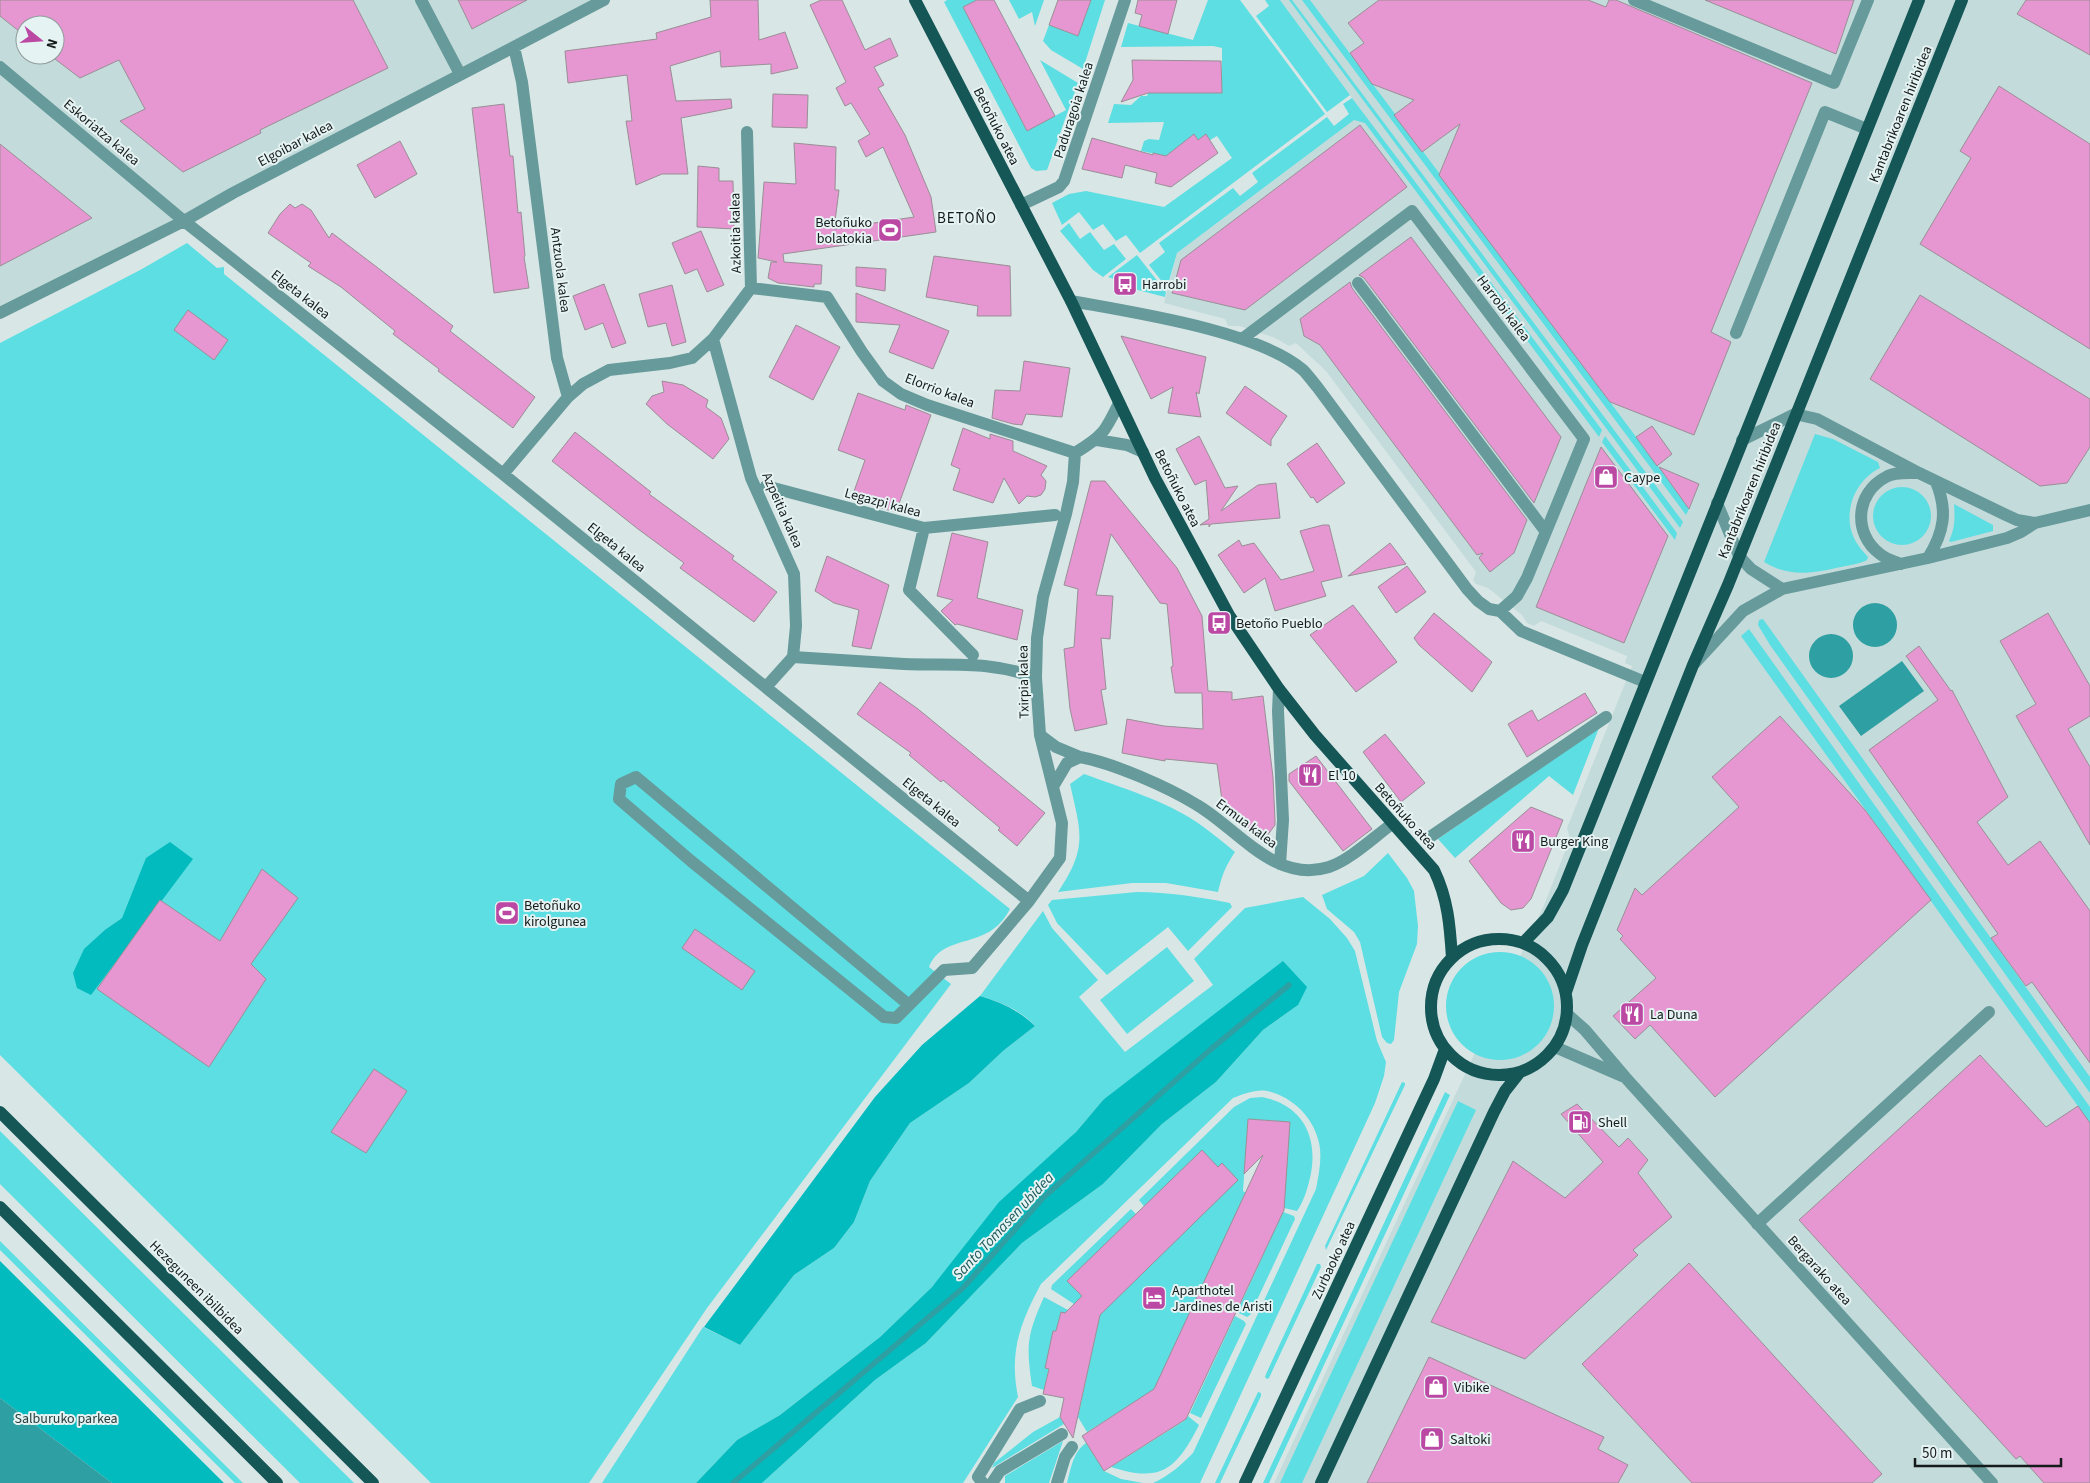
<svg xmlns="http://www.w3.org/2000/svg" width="2090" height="1483" viewBox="0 0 2090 1483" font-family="'Source Sans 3',sans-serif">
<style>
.built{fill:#c4dbdb;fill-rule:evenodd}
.green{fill:#5ddee2;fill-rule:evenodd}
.forest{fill:#02bbbf}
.water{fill:#2e9fa2}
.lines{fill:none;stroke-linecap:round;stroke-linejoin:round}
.stream{stroke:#2e9fa2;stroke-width:5.5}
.building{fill:#e696d1;stroke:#998f96}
.minor{stroke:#669a9b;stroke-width:12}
.major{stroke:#155657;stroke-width:12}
.labels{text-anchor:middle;stroke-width:4;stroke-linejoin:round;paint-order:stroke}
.street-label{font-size:14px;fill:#151a1a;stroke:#e6f3f3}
.poi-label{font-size:14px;fill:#151a1a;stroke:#e6f3f3;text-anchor:start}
.park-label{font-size:14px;fill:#263f3f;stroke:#e6f3f3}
.neighbourhood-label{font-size:15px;letter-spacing:1px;fill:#151a1a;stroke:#e6f3f3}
.water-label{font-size:15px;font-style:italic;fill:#1c595b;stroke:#e6f3f3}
</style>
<rect width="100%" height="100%" fill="#d9e6e6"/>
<path class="built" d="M0 0H607L0 316ZM25 25H55V55H25Z
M1280 0H2090V1483H1274L1544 905 1570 839 1567 828 1632 666 1625 663 1627 656 1541 621 1534 626 1527 623 1522 615 1488 588 1476 584 1473 580 1476 572 1326 371 1296 343 1289 346 1275 338 1240 326H1228L1225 319 1164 303 1177 253 1363 113Z"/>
<path class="green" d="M947 0H977L963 7 989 56 1017 42 1029 67 1001 82 1027 131 1066 110 1040 60 1078 83 1047 170 1036 171 1031 168 944 2Z
M1009 0H1044L1035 26 1032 12 1019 19Z
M1091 0H1105L1083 69 1051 50 1043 41 1049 25 1078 36Z
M1208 0H1240L1325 114 1140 253 1126 235 1116 241 1103 224 1093 230 1079 212 1062 225 1052 203 1069 194 1086 191 1164 207 1232 158 1217 136 1210 140 1206 134 1198 140 1194 135 1166 156 1141 151 1144 141 1149 139 1159 140 1164 122 1108 123 1114 104 1131 105 1141 96H1147L1148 93 1222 92V48L1213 46 1121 47 1128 23 1193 40Z
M1265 0H1280L1350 95 1327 112 1256 16 1269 6Z
M1289 0H1292L1683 522 1680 528Z
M1302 0H1310L1660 469 1689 509 1686 515Z
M1352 98 1602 430 1599 437 1365 123 1354 120 1177 253 1167 288 1149 265 1165 252 1159 243 1233 188 1240 196 1258 182 1252 173 1327 117 1334 126 1349 114 1343 104Z
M1069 223 1080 239 1090 232 1104 250 1114 244 1126 259 1103 277 1093 270 1060 231Z
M187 243 217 268 224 267V274L1010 909C988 952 944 931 929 967L951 984 707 1308 589 1483H431L0 1055V343L142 269ZM146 858 91 995 106 929 122 918Z
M1137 255 1166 292 1165 297 1130 288 1131 285 1108 277Z
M1815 434 1833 439 1878 462 1880 468C1855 480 1842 513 1854 538 1857 545 1863 551 1868 557L1867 560C1860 564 1849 565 1841 567 1813 573 1790 578 1764 562Z
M1605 436 1677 533 1675 540 1602 442Z
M1873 516a29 29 0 1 1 58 0a29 29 0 1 1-58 0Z
M1954 504 1993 525V531L1951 542 1949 541C1955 528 1955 518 1954 504Z
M1763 619 2090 1077V1093L1770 645 1758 625 1759 620Z
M1749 629 2090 1107V1123L1741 636Z
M1599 728 1573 795 1549 776 1455 858 1438 839Z
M1084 774C1122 788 1164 800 1198 823 1211 832 1223 842 1235 852 1225 867 1222 875 1218 892L1166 883H1132L1058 892C1088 847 1081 833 1070 784Z
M1388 853 1407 878 1414 891 1418 926 1417 944 1399 992 1394 1040 1391 1044 1387 1043 1382 1037 1360 942 1354 932 1327 909 1322 895 1364 876Z
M1137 892C1169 892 1199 897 1230 903L1232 907 1188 951 1168 927 1107 975 1057 923 1048 905 1052 900Z
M1303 897 1330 919 1347 938 1355 951 1377 1041 1386 1062 1384 1076 1375 1103 1200 1483H1153C1169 1476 1181 1465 1193 1453L1316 1189C1319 1173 1323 1155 1318 1139 1312 1116 1291 1096 1267 1091 1256 1089 1244 1094 1233 1098L1041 1284C1020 1323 1009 1352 1018 1397L963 1483H762L875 1380 926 1343 1022 1243 1103 1184 1162 1124 1216 1082 1263 1030 1298 1005 1103 1100 1076 1132 932 1287 880 1337 780 1415 737 1440 696 1483H602L703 1327 740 1345 794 1275 834 1248 854 1222 870 1181 910 1123 969 1083 1003 1051 1035 1026C1021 1010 1000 1002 980 996L1043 911 1052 928 1098 980 1079 997 1125 1052 1213 985 1194 959 1245 908Z
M1167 947 1194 981 1127 1034 1100 1000Z
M1446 1006a54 54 0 1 1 108 0a54 54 0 1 1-108 0Z
M1402 1082 1405 1083V1085L1326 1250 1325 1246Z
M1445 1092 1450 1095 1269 1483H1263Z
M1262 1097C1304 1105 1319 1139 1310 1178 1307 1190 1304 1201 1297 1211L1284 1208 1290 1122 1248 1119 1243 1191 1252 1197 1162 1393H1149L1087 1432 1078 1417 1100 1315 1218 1167 1202 1151 1154 1219 1139 1200 1234 1107 1250 1098Z
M1458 1101 1476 1110 1302 1483H1280Z
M0 1131 354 1483H300L0 1184Z
M1131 1209 1136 1214 1068 1282 1082 1296 1074 1304 1051 1289 1052 1285Z
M1283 1212 1294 1216 1295 1219 1250 1315 1247 1317 1237 1312Z
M0 1241 243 1483H235L0 1250Z
M1317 1264H1320L1321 1267 1269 1378 1267 1379 1265 1377 1266 1374Z
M1044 1297 1068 1310 1072 1315 1061 1313 1044 1390 1032 1386C1026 1345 1027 1335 1044 1297Z
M1235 1316 1244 1321 1246 1324 1201 1418 1190 1413Z
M1258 1392 1261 1393V1396L1220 1483H1215Z
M1188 1416 1199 1425C1176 1470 1161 1483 1111 1467L1184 1421Z
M1060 1417 1064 1424 992 1468 994 1463 1033 1432Z
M1063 1441 1049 1483H1005V1476Z
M1086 1443 1104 1471 1121 1479 1143 1483H1067C1071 1468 1073 1452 1086 1443Z"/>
<path class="forest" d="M170 842 193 859 91 995 77 988 73 973 84 949 106 929 122 918 146 858Z
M1283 961 1307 987 1298 1005 1263 1030 1216 1082 1162 1124 1103 1184 1022 1243 926 1343 875 1380 762 1483H696L737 1440 780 1415 880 1337 932 1287 999 1202 1076 1132 1103 1100Z
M980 996C1001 1002 1020 1011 1035 1026L1003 1051 969 1083 910 1123 870 1181 854 1222 834 1248 794 1275 740 1345 704 1327 875 1097 922 1045Z
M0 1261 224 1483H112L0 1398Z"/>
<path class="water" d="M1853 625a22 22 0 1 1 44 0a22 22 0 1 1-44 0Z
M1809 656a22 22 0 1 1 44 0a22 22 0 1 1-44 0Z
M1902 661 1924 691 1861 736 1839 706Z
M0 1398 112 1483H0Z"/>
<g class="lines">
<path class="stream" d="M733 1483 963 1288 1043 1198 1211 1049 1289 985"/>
</g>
<path class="building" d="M0 0H353L388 68 260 130 261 133 183 172 120 121 145 109 119 60 80 78 55 59V25H25V36L0 16Z
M458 0H527L472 29Z
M710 0H758L759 40 785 32 798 68 771 74V64L721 67 720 51 670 66 676 101 731 99 732 108 681 118 688 174H662L636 185 626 121H632L627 75 568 83 565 51 657 39 656 33 711 17Z
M821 0H842L865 50 890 38 898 56 874 67 884 85 878 88 905 135 931 197 936 232 783 254 784 262 822 265 821 284H814V287L778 283 768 278 771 262H777L758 258 764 182 796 184 794 143 836 147 835 190H839L834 229 914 217 883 147 866 157 858 141 870 134 851 103 845 106 836 88 846 82 810 5Z
M977 0H994L1055 116 1027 131 963 7Z
M1058 0H1091L1078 36 1049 25Z
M1138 0H1177L1168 34 1139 26 1142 15 1135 13Z
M1379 0H1588L1606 7 1609 0H1616L1812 83 1711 332 1731 342 1694 435 1610 402 1439 175 1460 124 1422 152 1394 115 1414 100 1372 84 1350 53 1364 43 1348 23Z
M1705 0H1854L1836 54Z
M2026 0H2090V55L2017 14Z
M1132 60 1221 61 1222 93H1148L1121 102 1133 80Z
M1999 86 2090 144V349L1920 244 1971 158 1960 151Z
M773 94 808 95 807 128 772 127Z
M504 104 510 156H513L518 213 521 212 525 256 524 257 529 288 494 293 472 108Z
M1360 125 1407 187 1245 310 1172 293 1181 260Z
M1194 134 1198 140 1206 134 1218 153 1171 187 1155 183 1157 173 1125 165 1122 178 1082 169 1092 138 1153 155V153L1166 156Z
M400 141 417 174 375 198 357 165Z
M0 144 92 218 0 266Z
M698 166 719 168V181H733L734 229 697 227Z
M290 204 295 208 302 204 311 210 329 238 332 233 378 268 453 326 450 331 535 397 513 428 438 371 439 369 393 334 395 331 341 287 308 266 311 263 268 233 280 214Z
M701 231 724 285 707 292 697 269 685 274 672 243Z
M1411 237 1561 437 1534 503 1364 278 1359 275Z
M934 256 1010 266 1011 316H977L978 306 926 297Z
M856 267 886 269 885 291 856 286Z
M1350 282 1352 288 1527 520 1514 553 1490 572 1479 558 1483 553 1477 555 1320 345 1304 336 1300 319Z
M604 284 626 343 612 348 603 323 585 330 573 296Z
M672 285 686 342 672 346 666 323 648 327 639 294Z
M856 293 949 331 933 369 889 352 900 325 856 322Z
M1920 295 2090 399V447L2067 483 2040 486 1870 379Z
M188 310 228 340 214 360 174 330Z
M796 325 840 347 813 400 769 377Z
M1121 336 1206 357 1199 394 1196 392 1201 417 1168 413 1173 387 1151 399Z
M1024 361 1070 368 1062 417 1026 414 1022 425 1013 424 992 418 995 390 1020 391Z
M662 381 683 385 708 400 706 407 721 418 729 439 713 459 667 424 646 404 652 396 664 392Z
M1245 386 1287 416 1271 440V446L1226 413Z
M858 393 905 410 906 405 931 415 896 512 851 500 865 460 838 450Z
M1652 426 1672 454 1657 466 1636 437Z
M963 428 990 439V434L1013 441V451L1047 466 1041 475 1046 481 1045 489 1041 495 1035 497 1027 496 1019 504 1004 478 993 503 953 490 960 469 951 465Z
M575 432 651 492 649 494 734 556 732 559 777 592 754 622 680 568 684 563 638 529 552 461Z
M1199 436 1225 488 1238 486 1221 511 1258 485 1276 483 1280 518 1211 524 1209 527V524L1200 525 1209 519 1206 480 1195 485 1176 449Z
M1317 443 1345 483 1317 503 1313 497 1311 498 1287 464Z
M1601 447 1668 536 1624 643 1536 607Z
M1659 467 1699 484 1689 509Z
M1091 481H1105L1177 568 1202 616 1208 691 1232 692V700L1263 696 1273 777 1275 820V825L1264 840 1223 808 1217 764 1165 759V761L1122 753 1127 719 1164 726 1203 729 1202 693H1175L1171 667 1173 666 1167 604 1160 603 1111 534 1096 595 1113 596 1110 639 1101 638 1106 689 1101 690 1107 724 1075 731 1070 709 1064 649 1074 647 1078 589 1064 585Z
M1323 525H1329L1342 577 1321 582 1326 596 1275 611 1265 578 1244 593 1218 555 1239 540 1242 546 1254 543 1281 580 1314 571 1300 531Z
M952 533 988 542 977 598 1023 610 1017 640 957 624 955 625 941 611 953 600 937 596Z
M1390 543 1406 564 1348 576Z
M827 556 889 585 871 649 852 646 859 610 834 603 815 591Z
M1407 566 1426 592 1396 613 1378 587Z
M1353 605 1397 662 1356 692 1310 635Z
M1434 613 1492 662 1472 692 1419 645 1414 638Z
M2048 613 2090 686V716L2068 729 2090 767V845L2016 716 2036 704 2000 641Z
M1919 646 1951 691 1952 690 2008 797 1977 822 2008 865 2040 841 2090 911V1063L2032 982 2026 986 1991 938 1998 934 1869 750 1938 700 1906 656Z
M880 682 918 709 1045 813 1017 846 998 830 1000 828 943 780 941 782 909 755 911 753 857 714Z
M1585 693 1597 713 1527 757 1508 724 1532 710 1538 721Z
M1780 716 1865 810 1931 900 1715 1097 1650 1025 1635 1039 1613 1016 1656 978 1620 939 1623 936 1617 930 1635 888 1642 895 1739 807 1712 777Z
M1385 734 1425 783 1401 802 1363 752Z
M1316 756 1372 829 1343 851 1289 781V774Z
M1531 807 1563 820 1531 899 1523 908 1511 910 1501 903 1469 861Z
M262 869 298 898 251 964 266 979 209 1067 97 989 160 900 220 941Z
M695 929 755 971 742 990 682 948Z
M1980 1055 2046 1127 2078 1106 2090 1123V1483H2044L2020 1456 2016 1459 1799 1220Z
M374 1069 407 1091 366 1153 331 1132Z
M1577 1104 1619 1147 1628 1138 1648 1160 1638 1173 1672 1217 1633 1250 1638 1255 1525 1359 1431 1322 1513 1161 1565 1198 1603 1162 1561 1114Z
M1248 1119 1290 1122 1284 1210 1186 1419 1104 1471 1082 1436 1154 1389 1263 1155 1244 1174Z
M1202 1150 1218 1167 1222 1163 1238 1180 1100 1315 1073 1438 1060 1417 1064 1398 1043 1394 1049 1369 1045 1368 1053 1331H1056L1061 1312 1065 1313 1082 1296 1067 1281Z
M1689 1263 1882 1474 1872 1483H1692L1582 1364Z
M1429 1357 1604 1437 1598 1449 1628 1465 1618 1483H1367Z"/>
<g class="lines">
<path class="minor" d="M421 0 460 74
M1634 0 1834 83 1868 0
M514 47 522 82 557 358 568 397
M0 67 184 221 503 474 1029 901
M1021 205 1059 187 1064 181 1125 0
M1358 283 1546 532
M751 288 827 297 862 352 883 381 901 394 927 405 1075 453C1103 436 1105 432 1119 403
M1071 301C1131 312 1259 331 1303 370 1308 375 1313 382 1318 388L1467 589 1478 601 1489 609 1500 611 1521 631 1645 682
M0 313 184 221 233 193 604 0
M1736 333 1825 112 1867 129
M713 339 751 478 794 574 796 626 793 657 766 687
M1242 339 1412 211 1584 439 1527 578 1517 596 1500 611
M1097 440 1127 445 1143 452
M1742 440 1795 414 1817 419 1919 473 2004 514 2017 520 2035 523
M503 474 568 397 583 384 609 370 670 363 692 358 713 339 751 288 747 132
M766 486 924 528 1055 515
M1717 503 1739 556 1751 569 1782 589
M924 528 909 590 973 655
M1928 558C1944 532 1948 511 1936 482
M1901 564C1893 561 1886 559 1880 554 1853 534 1855 493 1886 477 1894 472 1906 473 1916 473
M793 657C830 659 867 662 904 664 950 666 991 660 1036 678
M1695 663 1743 611 1782 589 1928 558 2007 538 2021 532 2035 523 2090 510
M1279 689 1278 711 1283 820 1280 864
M1040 735 1056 747 1080 757
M1054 785 1067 763 1080 757C1113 763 1168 787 1197 805 1238 829 1275 884 1329 867 1350 860 1374 837 1392 824
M1430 837 1606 717
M909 1005 636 777 621 784 619 799 691 861 884 1017 896 1018 944 970 972 968 1029 901 1060 858 1062 823 1040 735 1036 678 1037 638 1043 597 1066 514 1073 482 1075 453
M1567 1014 1585 1030 1625 1077 1992 1483
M1555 1047 1622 1076
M1757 1224 1989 1012
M983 1483 978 1477 1020 1409 1040 1401
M992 1483 1000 1471 1062 1434
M1057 1483 1065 1457 1072 1447"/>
<path class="major" d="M915 0 1071 301 1155 478 1229 615 1279 689 1315 735 1434 870C1448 899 1450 926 1452 958
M1431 1007a68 68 0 1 1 136 0a68 68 0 1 1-136 0Z
M1523 943 1548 917 1563 890 1919 0
M1566 992 1582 945 1693 665 1728 585 1962 0
M0 1112 373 1483
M0 1207 277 1483
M1245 1483 1434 1079 1445 1049
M1321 1483 1494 1112 1505 1091 1520 1072"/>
</g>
<defs>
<symbol id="stadium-square" viewBox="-11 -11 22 22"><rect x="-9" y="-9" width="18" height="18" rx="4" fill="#bb49a4" stroke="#e6f3f3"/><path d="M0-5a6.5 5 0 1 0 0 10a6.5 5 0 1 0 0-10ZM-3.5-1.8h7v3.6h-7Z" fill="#fff"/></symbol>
<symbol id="bus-square" viewBox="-11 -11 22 22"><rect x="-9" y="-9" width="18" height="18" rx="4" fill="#bb49a4" stroke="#e6f3f3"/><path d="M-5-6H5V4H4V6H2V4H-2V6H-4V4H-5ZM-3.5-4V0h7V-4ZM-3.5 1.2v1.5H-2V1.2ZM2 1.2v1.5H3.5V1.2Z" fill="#fff"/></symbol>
<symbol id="shop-square" viewBox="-11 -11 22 22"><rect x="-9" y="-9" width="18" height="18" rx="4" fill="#bb49a4" stroke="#e6f3f3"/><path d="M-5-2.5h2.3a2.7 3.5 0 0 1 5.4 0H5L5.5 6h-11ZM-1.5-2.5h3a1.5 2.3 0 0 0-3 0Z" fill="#fff"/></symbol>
<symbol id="restaurant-square" viewBox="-11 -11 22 22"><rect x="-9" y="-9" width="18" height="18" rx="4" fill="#bb49a4" stroke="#e6f3f3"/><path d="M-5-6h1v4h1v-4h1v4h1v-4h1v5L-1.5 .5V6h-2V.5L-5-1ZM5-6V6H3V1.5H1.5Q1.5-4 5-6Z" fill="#fff"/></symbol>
<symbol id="fuel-square" viewBox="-11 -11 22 22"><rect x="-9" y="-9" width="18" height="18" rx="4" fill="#bb49a4" stroke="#e6f3f3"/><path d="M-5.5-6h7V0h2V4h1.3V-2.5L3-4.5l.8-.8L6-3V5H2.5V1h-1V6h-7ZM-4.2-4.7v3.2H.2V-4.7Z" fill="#fff"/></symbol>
<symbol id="hotel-square" viewBox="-11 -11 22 22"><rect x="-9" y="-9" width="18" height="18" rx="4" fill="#bb49a4" stroke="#e6f3f3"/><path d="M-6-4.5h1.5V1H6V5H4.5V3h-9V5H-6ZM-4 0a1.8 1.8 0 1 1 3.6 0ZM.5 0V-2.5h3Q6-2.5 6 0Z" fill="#fff"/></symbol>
</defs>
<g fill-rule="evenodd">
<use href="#stadium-square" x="876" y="216" width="28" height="28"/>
<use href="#bus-square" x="1111" y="270" width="28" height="28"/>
<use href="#shop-square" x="1592" y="463" width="28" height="28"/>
<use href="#bus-square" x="1205" y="609" width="28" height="28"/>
<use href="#restaurant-square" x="1296" y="761" width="28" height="28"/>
<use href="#restaurant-square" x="1509" y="827" width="28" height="28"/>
<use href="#stadium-square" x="493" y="899" width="28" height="28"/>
<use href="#restaurant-square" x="1618" y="1000" width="28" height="28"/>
<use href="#fuel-square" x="1566" y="1108" width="28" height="28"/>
<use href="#hotel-square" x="1140" y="1284" width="28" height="28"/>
<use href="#shop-square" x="1422" y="1373" width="28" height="28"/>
<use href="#shop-square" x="1418" y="1425" width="28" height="28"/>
</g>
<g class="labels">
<g class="street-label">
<text transform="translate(1073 110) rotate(-72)" y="5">Paduragoia kalea</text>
<text transform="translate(1900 114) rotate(-68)" y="5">Kantabrikoaren hiribidea</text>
<text transform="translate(997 126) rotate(63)" y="5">Betoñuko atea</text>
<text transform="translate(102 132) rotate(40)" y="5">Eskoriatza kalea</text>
<text transform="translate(295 143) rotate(-28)" y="5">Elgoibar kalea</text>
<text transform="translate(735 233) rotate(-91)" y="5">Azkoitia kalea</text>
<text transform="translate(561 270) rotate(83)" y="5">Antzuola kalea</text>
<text transform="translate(301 294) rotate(38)" y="5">Elgeta kalea</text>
<text transform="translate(1504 308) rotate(53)" y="5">Harrobi kalea</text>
<text transform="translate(940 390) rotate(21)" y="5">Elorrio kalea</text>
<text transform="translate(1178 488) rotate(63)" y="5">Betoñuko atea</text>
<text transform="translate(1749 490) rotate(-68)" y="5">Kantabrikoaren hiribidea</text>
<text transform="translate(883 502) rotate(15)" y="5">Legazpi kalea</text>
<text transform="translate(783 510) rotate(66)" y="5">Azpeitia kalea</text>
<text transform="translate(617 547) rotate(39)" y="5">Elgeta kalea</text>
<text transform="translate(1023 682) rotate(-91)" y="5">Txirpia kalea</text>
<text transform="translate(932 802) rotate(39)" y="5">Elgeta kalea</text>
<text transform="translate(1406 816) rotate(48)" y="5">Betoñuko atea</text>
<text transform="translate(1247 823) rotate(37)" y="5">Ermua kalea</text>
<text transform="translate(1333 1260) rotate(-65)" y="5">Zurbaoko atea</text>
<text transform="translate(1820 1270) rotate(48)" y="5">Bergarako atea</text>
<text transform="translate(197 1287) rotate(45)" y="5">Hezeguneen ibilbidea</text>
</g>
<g class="poi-label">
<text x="872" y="227" text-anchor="end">Betoñuko<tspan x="872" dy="16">bolatokia</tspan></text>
<text x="1142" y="289">Harrobi</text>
<text x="1624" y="482">Caype</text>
<text x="1236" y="628">Betoño Pueblo</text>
<text x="1328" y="780">El 10</text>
<text x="1540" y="846">Burger King</text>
<text x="524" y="910">Betoñuko<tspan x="524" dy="16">kirolgunea</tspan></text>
<text x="1650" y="1019">La Duna</text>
<text x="1598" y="1127">Shell</text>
<text x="1172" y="1295">Aparthotel<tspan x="1172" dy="16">Jardines de Aristi</tspan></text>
<text x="1454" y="1392">Vibike</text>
<text x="1450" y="1444">Saltoki</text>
</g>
<g class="park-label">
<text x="66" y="1423">Salburuko parkea</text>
</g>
<g class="neighbourhood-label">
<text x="967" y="223">BETOÑO</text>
</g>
<g class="water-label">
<text transform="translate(1003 1226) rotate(-47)" y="5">Santo Tomasen ubidea</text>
</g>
</g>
<g transform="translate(40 40) rotate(107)"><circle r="24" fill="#e6f3f3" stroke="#929c9c"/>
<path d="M0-4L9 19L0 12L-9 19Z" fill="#bb49a4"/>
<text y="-8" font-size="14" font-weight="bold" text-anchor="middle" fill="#151a1a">N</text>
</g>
<path d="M1915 1458v8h146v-8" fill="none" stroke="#151a1a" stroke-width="2.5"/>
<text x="1922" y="1458" font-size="15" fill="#151a1a" stroke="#e6f3f3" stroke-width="4" paint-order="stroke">50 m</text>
</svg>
